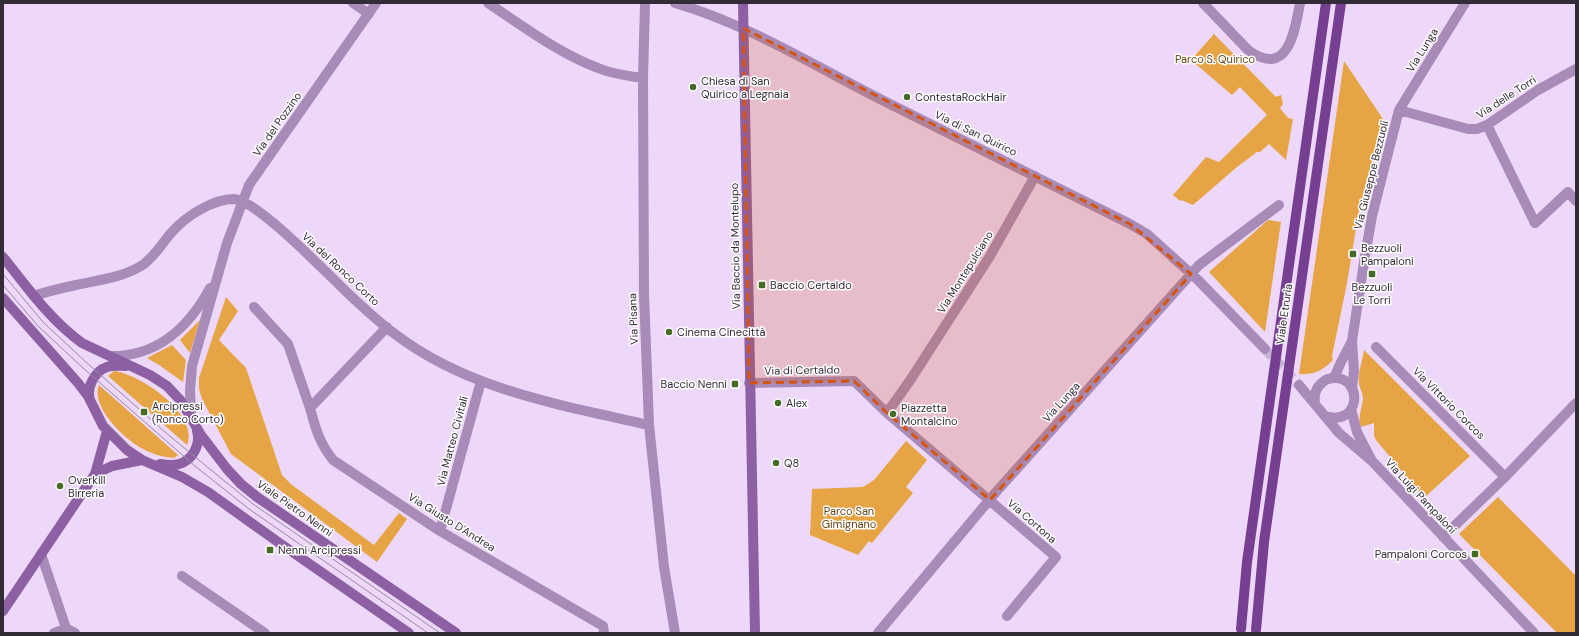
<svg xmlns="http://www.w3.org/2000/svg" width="1579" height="636" viewBox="0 0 1579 636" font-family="'DM Sans',sans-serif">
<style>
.green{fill:#e6a444}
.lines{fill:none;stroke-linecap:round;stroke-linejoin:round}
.street-tunnel{stroke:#c8b5d2;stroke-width:10;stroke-dasharray:10 5;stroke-linecap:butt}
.street{stroke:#a88bb8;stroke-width:10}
.secondary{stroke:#8c60a3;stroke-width:10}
.tram{stroke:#998aa2;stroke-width:1}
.primary-bridge{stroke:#773f92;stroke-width:10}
.marked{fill:#d65410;fill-opacity:0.2;stroke:#d65410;stroke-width:3;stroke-dasharray:8 5;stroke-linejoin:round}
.poi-dot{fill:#456b26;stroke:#fff;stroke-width:1.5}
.labels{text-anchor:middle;stroke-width:3;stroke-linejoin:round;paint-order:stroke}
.street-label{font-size:11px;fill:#332b38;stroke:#fff}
.park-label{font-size:11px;fill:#674615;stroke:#fff}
.poi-label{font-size:11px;fill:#332b38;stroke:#fff;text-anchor:start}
</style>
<rect width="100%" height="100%" fill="#edd8f9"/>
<path class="green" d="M1214 34 1276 97 1281 95 1283 104 1280 108 1288 118 1293 119 1286 160 1269 144 1260 152H1257L1237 167 1193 205 1181 200 1180 201 1173 195 1206 157 1219 162 1267 115 1240 87 1232 95 1191 60Z
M1344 61 1383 119 1359 210 1347 283 1332 356 1333 360C1322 371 1314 375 1299 374Z
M1268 220 1281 222 1265 332 1209 272Z
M226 297 238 311 219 340 246 368 282 475 292 485 374 545 399 513 407 519 377 562 231 454 202 399 199 389V378Z
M200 320 190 353 180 340Z
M172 345 186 360 183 382 159 365 147 358Z
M1364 350 1470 456 1424 498 1376 440 1374 436V423L1361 427C1357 417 1362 409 1363 399 1363 393 1360 389 1359 384 1357 376 1363 358 1364 350Z
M114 371C140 374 200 415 187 445L108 376Z
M99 385 178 455 174 458C162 457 152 454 141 448 124 439 90 406 99 385Z
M906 441 927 460 906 487 913 493 872 543 869 541 858 555 810 535 812 489 863 487 874 480Z
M1498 497 1576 576V633H1557L1459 534Z"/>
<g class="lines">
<path class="street-tunnel" d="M1265 349 1299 385"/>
<path class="street" d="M353 3 369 14
M488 3C523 26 558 53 598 68 612 74 628 76 643 78
M645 3 643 78 644 294 649 425 664 567 675 633
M675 3C750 25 816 67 886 102 967 143 1049 183 1130 224L1147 234 1198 280 1265 349
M1203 3 1248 50C1288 79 1295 31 1300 3
M1399 110 1468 129H1477L1487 125 1538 90 1576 69
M1487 125 1535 223 1568 192 1576 201
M34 296C48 291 62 288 76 285 98 280 121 278 141 266 154 258 162 243 172 232 186 216 213 199 234 199 258 200 333 280 354 299 367 311 381 324 395 334 468 390 561 405 649 425
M254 307 288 344 310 408
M387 327 310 408C316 430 319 442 333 460L440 531 603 626 604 633
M1376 347 1505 477
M110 356C157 357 189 327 210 288
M1334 378 1341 362 1352 341
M749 383 854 381 887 413 1056 557 1007 616
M1299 385 1339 433 1373 462 1534 633
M1352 388 1354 371 1352 341 1365 256 1372 216 1399 110 1465 3
M1315 404C1314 395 1315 388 1323 382 1326 379 1331 378 1335 378 1363 378 1361 427 1325 416
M1351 409 1357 432 1371 459
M887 413 911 379 990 256 1035 176
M191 417 190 390 192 366 227 243 249 185 376 3
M440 531 481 381
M1443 537 1505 477 1576 403
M41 554 66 628 75 633
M182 576 265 633
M54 633 66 628
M878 633 996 492 1199 265 1279 205"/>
<path class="secondary" d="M743 3 755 633
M3 257C27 287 50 320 82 343L150 375 167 386 181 401 201 435 227 469 241 484 257 497 456 633
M3 298 78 383 88 396 103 426 127 450 142 460 182 477 208 492 278 542 409 633
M90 400C86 387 95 371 107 367 113 365 120 366 126 366
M160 464C166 465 173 466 179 464 193 460 201 444 197 431
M95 474 112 466 142 460
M3 611 95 474 107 431"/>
<path class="tram" d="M3 274 43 322 87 363 165 432 222 479 253 504 440 633
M3 285 38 326 83 368 195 466 249 509 428 633"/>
<path class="primary-bridge" d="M1241 629 1247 562 1326 3
M1256 630 1264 542 1341 3"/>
</g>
<path class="marked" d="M743 28 1130 224 1191 274 990 500 887 413 854 381 749 383Z"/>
<g class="poi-dot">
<circle cx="693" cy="87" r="4"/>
<circle cx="907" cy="97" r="4"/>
<rect x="1349" y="250" width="8" height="8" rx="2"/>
<rect x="1368" y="270" width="8" height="8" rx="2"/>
<rect x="758" y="281" width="8" height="8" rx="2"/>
<circle cx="669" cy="332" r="4"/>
<rect x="731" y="380" width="8" height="8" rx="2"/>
<circle cx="778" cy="403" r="4"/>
<rect x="140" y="408" width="8" height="8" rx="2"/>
<circle cx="893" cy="414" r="4"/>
<circle cx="776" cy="463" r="4"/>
<circle cx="60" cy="486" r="4"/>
<rect x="266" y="546" width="8" height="8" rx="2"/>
<rect x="1471" y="550" width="8" height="8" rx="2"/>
</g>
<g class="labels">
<g class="street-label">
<text transform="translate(1422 50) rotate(-58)" y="4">Via Lunga</text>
<text transform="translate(1506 97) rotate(-33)" y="4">Via delle Torri</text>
<text transform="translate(277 124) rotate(-55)" y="4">Via del Pozzino</text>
<text transform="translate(976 133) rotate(26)" y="4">Via di San Quirico</text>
<text transform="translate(1371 175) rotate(-76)" y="4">Via Giuseppe Bezzuoli</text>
<text transform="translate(735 246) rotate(-91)" y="4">Via Baccio da Montelupo</text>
<text transform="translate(341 269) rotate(43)" y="4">Via del Ronco Corto</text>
<text transform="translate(965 272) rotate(-58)" y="4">Via Montepulciano</text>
<text transform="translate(1284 314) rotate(-82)" y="4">Viale Etruria</text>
<text transform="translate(633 319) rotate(-92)" y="4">Via Pisana</text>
<text transform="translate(802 370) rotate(-1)" y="4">Via di Certaldo</text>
<text transform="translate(1061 402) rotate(-48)" y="4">Via Lunga</text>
<text transform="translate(1449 403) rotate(45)" y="4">Via Vittorio Corcos</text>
<text transform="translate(452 441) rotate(-75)" y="4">Via Matteo Civitali</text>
<text transform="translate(1421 496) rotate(47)" y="4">Via Luigi Pampaloni</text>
<text transform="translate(295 508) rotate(35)" y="4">Viale Pietro Nenni</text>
<text transform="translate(1032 521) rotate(41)" y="4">Via Cortona</text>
<text transform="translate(452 522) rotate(32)" y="4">Via Giusto D'Andrea</text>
</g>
<g class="park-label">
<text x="1215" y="63">Parco S. Quirico</text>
<text x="849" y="515">Parco San<tspan x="849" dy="13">Gimignano</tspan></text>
</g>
<g class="poi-label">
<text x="701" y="85">Chiesa di San<tspan x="701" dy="13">Quirico a Legnaia</tspan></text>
<text x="915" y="101">ContestaRockHair</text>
<text x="1361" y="252">Bezzuoli<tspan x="1361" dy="13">Pampaloni</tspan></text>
<text x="770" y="289">Baccio Certaldo</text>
<text x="1372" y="291" text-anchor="middle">Bezzuoli<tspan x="1372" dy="13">Le Torri</tspan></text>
<text x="677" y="336">Cinema Cinecittà</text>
<text x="727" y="388" text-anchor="end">Baccio Nenni</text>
<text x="786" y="407">Alex</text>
<text x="152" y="410">Arcipressi<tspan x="152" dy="13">(Ronco Corto)</tspan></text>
<text x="901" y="412">Piazzetta<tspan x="901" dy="13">Montalcino</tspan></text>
<text x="784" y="467">Q8</text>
<text x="68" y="484">Overkill<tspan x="68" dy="13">Birreria</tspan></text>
<text x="278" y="554">Nenni Arcipressi</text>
<text x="1467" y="558" text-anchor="end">Pampaloni Corcos</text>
</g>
</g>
<rect width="1579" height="636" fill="none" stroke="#332b38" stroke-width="8"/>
</svg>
